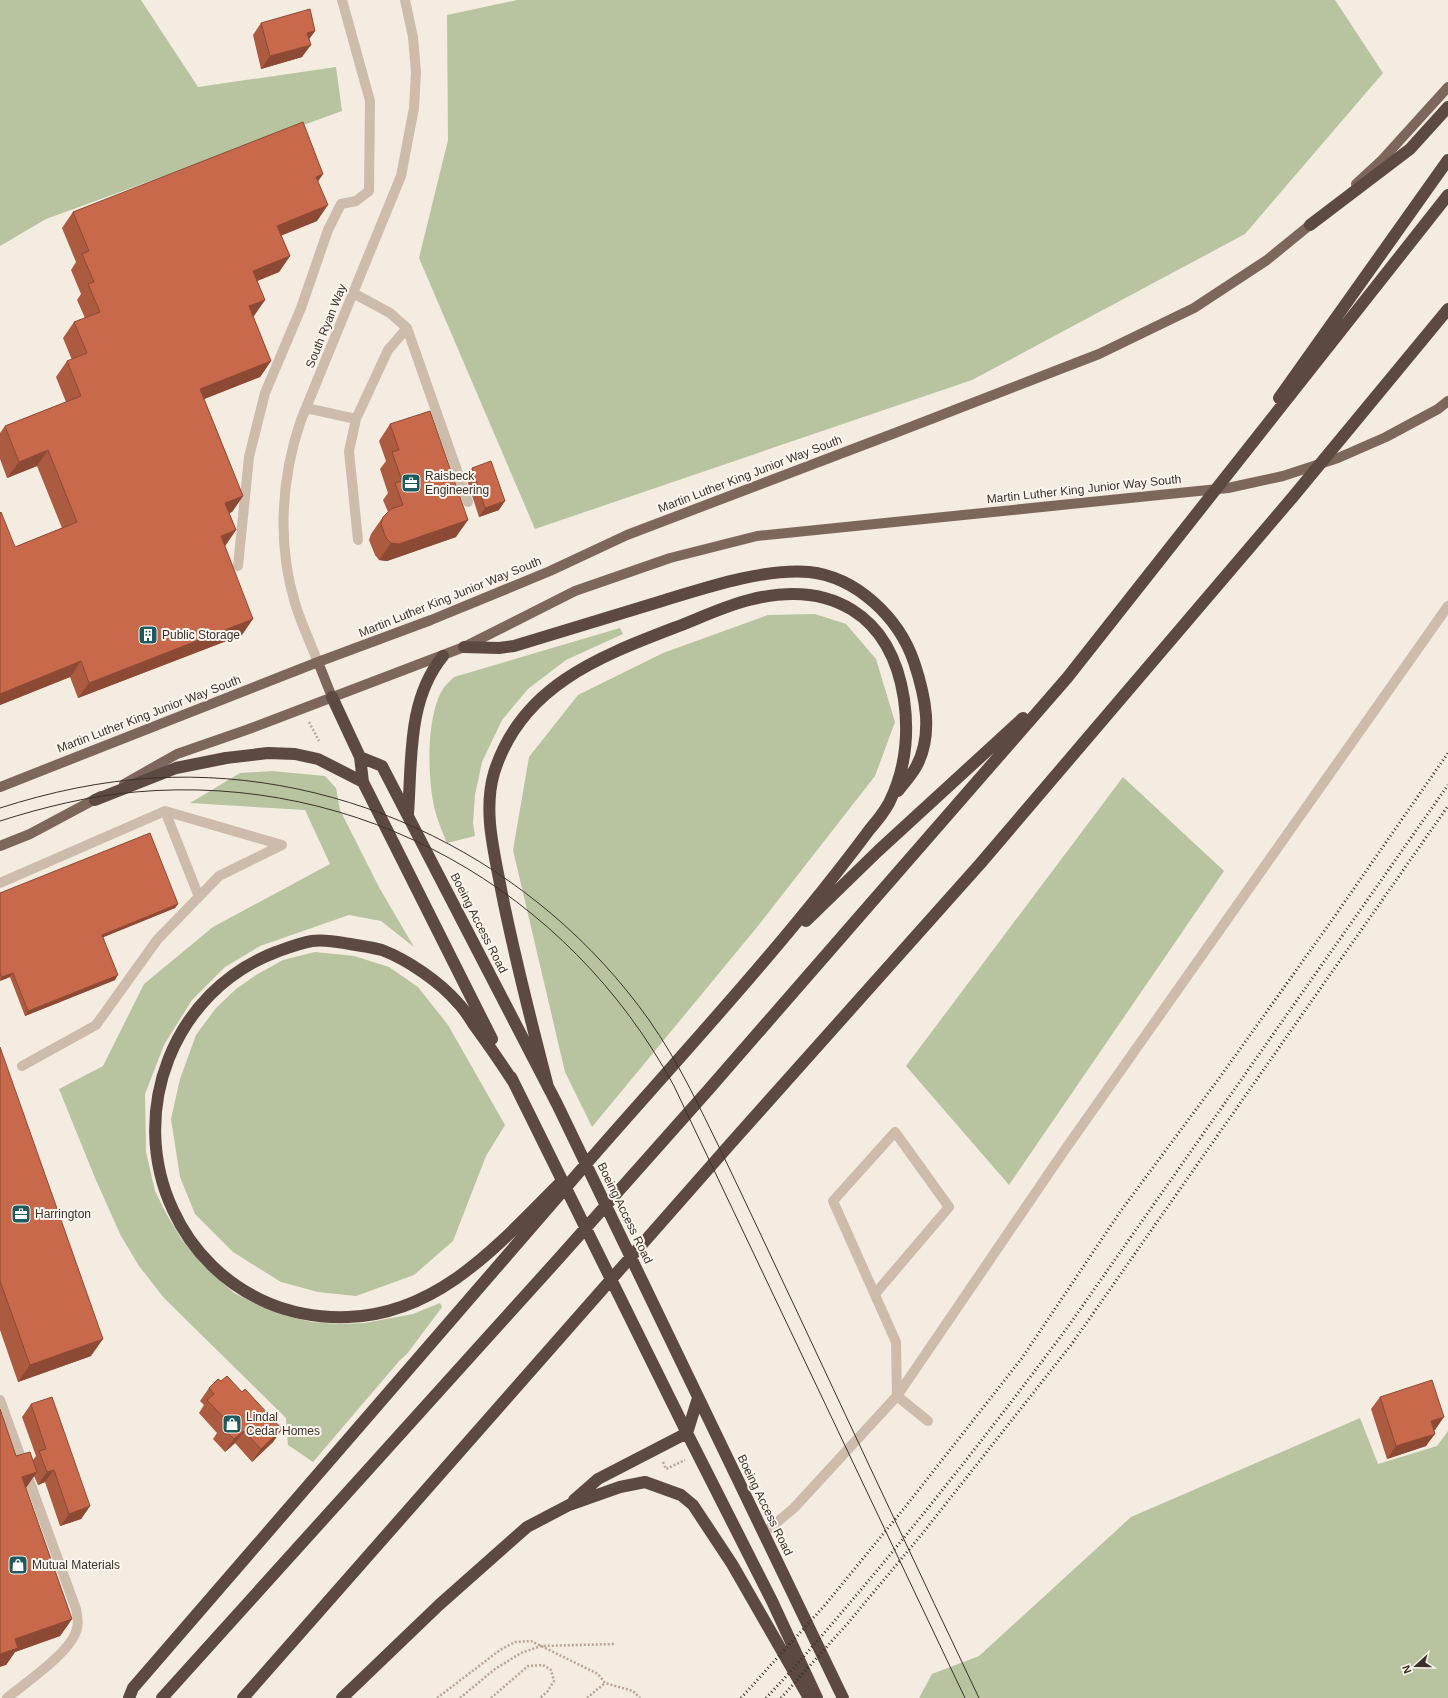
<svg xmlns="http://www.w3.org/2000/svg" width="1448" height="1698" viewBox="0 0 1448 1698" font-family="Helvetica,sans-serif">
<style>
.green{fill:#b8c4a0}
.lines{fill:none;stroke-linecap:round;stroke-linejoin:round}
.path{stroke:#b9a596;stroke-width:2.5;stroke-dasharray:2 2;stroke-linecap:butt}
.minor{stroke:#cdbbac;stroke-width:10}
.major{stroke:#7d675c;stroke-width:10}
.highway{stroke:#5c4a42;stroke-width:12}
.tram{stroke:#3b302b;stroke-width:1}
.rail{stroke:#3b302b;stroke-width:3;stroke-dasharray:1 3;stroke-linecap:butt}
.wall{fill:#ac5a40}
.shaded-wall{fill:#8c4a34}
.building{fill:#c8694b;stroke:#8c4a34}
.labels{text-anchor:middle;stroke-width:4;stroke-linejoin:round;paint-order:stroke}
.street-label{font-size:12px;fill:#3b302b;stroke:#fbf5ee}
.poi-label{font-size:12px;fill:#3b302b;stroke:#fbf5ee;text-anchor:start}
</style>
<rect width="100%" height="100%" fill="#f4ebe1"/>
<path class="green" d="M0 0H141L198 87 336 67 342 111 46 219 0 246Z
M517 0H1335L1383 73 1245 234 972 380 535 529 419 258 448 140 447 15Z
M815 614 846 624 876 659 895 722 875 776 758 926 592 1127 565 1072 513 850 529 757 578 695 663 653 768 615Z
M620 628 623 634 566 660 528 689 502 720 482 762 475 795 473 823 475 836 447 843C443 834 439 824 436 814 427 784 425 712 445 686 448 683 451 680 454 677Z
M272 771 325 776 336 788 340 810 380 889 414 947 381 921 349 915 260 946 225 967 192 1000 164 1045 145 1094 146 1152 155 1191 167 1215 182 1240 203 1265 234 1293 262 1307 286 1316 312 1322 338 1324 365 1323 386 1319 413 1314 440 1303 442 1307 407 1354 400 1360 313 1462 288 1445 286 1418 164 1298 139 1266 121 1236 95 1178 59 1089 103 1066 144 984 213 927 330 864 305 810 190 803 240 773Z
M1123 777 1224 871 1009 1185 906 1066Z
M315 952 354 956 389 967 418 987 448 1025 505 1125 486 1156 453 1241 414 1275 356 1296 318 1292 281 1282 233 1252 195 1214 180 1177 171 1119 180 1079 196 1035 216 1008 236 989 256 975 283 960Z
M1360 1418 1378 1464 1437 1446 1448 1431V1698H919L932 1674 979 1656 1131 1517Z"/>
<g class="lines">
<path class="path" d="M309 722 319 741
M663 1462 666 1469 685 1460
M437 1698 500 1650 515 1642 531 1641 598 1674 605 1683 633 1691 640 1698
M460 1698 495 1669 521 1653 541 1646 615 1644
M491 1698 528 1666 543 1665 551 1670 554 1681 547 1692 540 1698
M587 1698 605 1683"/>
<path class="minor" d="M353 293 390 313 407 328 468 502
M306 408 356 419
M358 540 349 451 356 419 388 350 407 328
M238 566 249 457 265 393 301 308 328 230 341 204 356 201 369 191 370 101 342 0
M318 662C310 642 301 623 295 603 277 544 281 478 301 420L401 176 414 108 416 72 413 37 405 0
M0 883 165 811
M22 1066 96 1025 157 940 219 876 282 845 165 811 199 897
M875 1294 949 1207 895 1132 833 1201 896 1342 897 1396 928 1421
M0 1400 76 1609C77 1615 79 1622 77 1628 73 1651 25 1683 7 1698
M763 1534 794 1508 897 1396 1064 1151 1448 606"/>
<path class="major" d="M1356 184 1381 161 1448 87
M318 662 332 697
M124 784 177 754 249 729 464 647 575 591 670 558 757 536 1228 488 1283 476 1338 458 1386 437 1438 409 1448 401
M0 787 318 662 431 620 550 571 627 535 895 433 1099 354 1194 308 1267 260 1316 220
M0 846 30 834 101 796"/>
<path class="highway" d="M1310 225 1410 149 1448 107
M1279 398 1448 160
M464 647 499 648 514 646C564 631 613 616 662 601 705 588 764 568 809 572 857 577 899 618 914 662 925 695 934 734 916 767 911 776 904 783 898 791
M332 697 360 757 363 782 492 1039
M360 757 382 766 557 1104 843 1698
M95 800 176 768 226 758 268 753 295 754 318 759 363 782
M408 814C412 760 407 700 443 656
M806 921 878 851 1023 718
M511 1077 687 1433 772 1601 817 1698
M514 1083C501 1063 488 1044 474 1025 469 1017 464 1009 458 1003 440 982 408 960 382 950 372 947 361 946 350 944 338 942 325 939 312 941 300 943 287 948 276 952 173 991 127 1112 173 1210 192 1252 226 1285 268 1303 294 1314 320 1318 348 1317 439 1314 499 1244 559 1184
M574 1500 598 1479 687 1433 698 1398
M129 1698 133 1688C282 1516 431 1343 580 1171 678 1058 781 949 870 829 877 821 884 812 889 803 905 771 909 734 904 699 891 614 830 579 749 600 725 606 702 617 679 626 601 656 521 685 494 773 483 811 494 851 501 889 514 956 531 1021 548 1087
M162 1698 560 1257 710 1088 1067 678 1448 195
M243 1698 732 1142 980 864 1292 498 1448 309
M342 1698 439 1605 527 1527 569 1505 620 1487 645 1482 681 1495 693 1505 732 1564 809 1698"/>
<path class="tram" d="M0 808C50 792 101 781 154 778 348 767 537 862 649 1020 678 1061 699 1106 721 1151 748 1207 774 1263 801 1320 860 1446 919 1572 979 1698
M0 821C44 807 89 796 135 792 360 772 568 890 674 1086L965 1698"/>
<path class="rail" d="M741 1698 825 1605 906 1506 1022 1358 1120 1212 1220 1077 1330 923 1448 753
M766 1698C802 1660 836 1619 870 1579 938 1497 1003 1414 1067 1328L1448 785
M781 1698 848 1623 922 1534 1071 1345 1448 806"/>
</g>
<path class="wall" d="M261 23 315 31 309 39 302 57 261 69 253 35Z
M323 174 318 181 317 221 281 235 290 256 279 272 257 281 265 300 253 316 271 361 260 377 204 399 243 496 232 512 229 513 236 530 225 546 242 635 78 698 70 677 0 705V513L15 547 62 528 37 466 7 478 0 459V433L5 426 66 402 56 377 67 361 72 360 63 338 74 322 85 318 77 300 81 294 71 270 76 262 62 228 73 212Z
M390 424 456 537 387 561 379 560 375 555 369 540 371 534 383 517 388 512 383 500 388 493 380 469 386 461 379 441Z
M472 468 499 510 479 517 466 477Z
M0 893 178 904 175 908 103 937 115 980 25 1016 10 977 0 981Z
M0 1047 91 1356 18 1382 0 1330Z
M221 1381 242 1392 282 1429 273 1442 252 1462 235 1443 225 1452 213 1439 217 1433 199 1413 204 1405 200 1401 209 1388Z
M1380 1397 1435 1430H1434L1426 1446 1387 1459 1371 1409Z
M31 1404 90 1506 81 1519 60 1526 45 1482 38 1485 34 1476 26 1488 72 1619 60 1636 15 1652 6 1665 16 1456 33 1460 36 1456 22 1417Z"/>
<path class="shaded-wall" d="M315 31 306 43 307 33Z
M311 45 302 57 261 69 270 56Z
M323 174 312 190 316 177Z
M328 205 317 221 266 242 277 226Z
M290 256 279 272 242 287 253 271Z
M265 300 254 316 238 322 249 306Z
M271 361 260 377 189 405 200 389Z
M48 450 37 466 7 478 19 462Z
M243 496 232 512 214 519 225 503Z
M505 501 499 510 479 517 485 508Z
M468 520 456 537 387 561 379 560 391 543Z
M236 530 225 546 210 552 221 536Z
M253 619 242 635 78 698 89 683Z
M81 661 70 677 0 705V694Z
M178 904 175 908 99 939 102 935Z
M13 973 10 977 0 981 2 977Z
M118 975 115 980 25 1016 28 1011Z
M103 1339 91 1356 18 1382 30 1365Z
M1444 1417 1435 1430 1422 1434 1431 1421Z
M282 1429 273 1442 252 1462 261 1449Z
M244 1431 235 1443 225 1452 234 1439Z
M1435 1434 1426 1446 1387 1459 1396 1446Z
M54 1470 45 1482 38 1485 47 1472Z
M37 1472 25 1489 22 1477Z
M90 1506 81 1519 60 1526 69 1514Z
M72 1619 60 1636 15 1652 6 1665 0 1667V1654L15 1639Z"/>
<path class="building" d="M310 9 315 31 307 33 311 45 270 56 261 23Z
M303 122 323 174 316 177 328 205 277 226 290 256 253 271 265 300 249 306 271 361 200 389 243 496 225 503 236 530 221 536 253 619 89 683 81 661 0 694V513L1 512 15 547 77 522 48 450 19 462 5 426 81 396 67 361 87 353 74 322 100 312 88 284 94 282 82 254 89 251 73 212Z
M430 411 468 520 399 544 391 543 386 538 381 524 383 517 391 509 403 505 395 483 402 481 392 452 399 450 390 424Z
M491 461 505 501 485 508 472 468Z
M150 833 178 904 102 935 118 975 28 1011 13 973 2 977 0 973V893Z
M0 1047 103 1339 30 1365 0 1281Z
M227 1376 242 1392 245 1389 282 1429 261 1449 244 1431 234 1439 222 1427 227 1421 207 1400 214 1394 209 1388 218 1379 221 1381Z
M1432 1380 1444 1417 1431 1421 1435 1434 1396 1446 1380 1397Z
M52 1397 90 1506 69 1514 54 1470 47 1472 39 1451 46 1449 31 1404Z
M0 1409 16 1456 30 1452 37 1472 22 1477 72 1619 15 1639 18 1648 0 1654Z"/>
<defs>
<symbol id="office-square" viewBox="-11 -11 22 22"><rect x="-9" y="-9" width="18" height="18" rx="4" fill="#1f5a5e" stroke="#fbf5ee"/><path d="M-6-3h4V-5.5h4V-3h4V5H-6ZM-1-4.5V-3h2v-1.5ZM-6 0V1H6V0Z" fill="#fff"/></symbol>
<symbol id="building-square" viewBox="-11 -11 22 22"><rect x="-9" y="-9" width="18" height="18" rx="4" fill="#1f5a5e" stroke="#fbf5ee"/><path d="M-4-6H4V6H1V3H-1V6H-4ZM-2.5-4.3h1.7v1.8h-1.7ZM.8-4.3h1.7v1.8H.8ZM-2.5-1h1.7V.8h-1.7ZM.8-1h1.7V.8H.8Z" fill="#fff"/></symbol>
<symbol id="shop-square" viewBox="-11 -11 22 22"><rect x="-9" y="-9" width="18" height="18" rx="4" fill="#1f5a5e" stroke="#fbf5ee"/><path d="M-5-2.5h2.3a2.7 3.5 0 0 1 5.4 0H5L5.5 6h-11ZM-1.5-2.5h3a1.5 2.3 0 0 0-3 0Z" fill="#fff"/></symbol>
</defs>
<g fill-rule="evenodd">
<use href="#office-square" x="400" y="472" width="22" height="22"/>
<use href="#building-square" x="137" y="624" width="22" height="22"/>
<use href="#office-square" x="10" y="1203" width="22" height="22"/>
<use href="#shop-square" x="221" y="1413" width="22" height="22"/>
<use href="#shop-square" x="7" y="1554" width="22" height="22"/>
</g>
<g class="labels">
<g class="street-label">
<text transform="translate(326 326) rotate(-68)" y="4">South Ryan Way</text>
<text transform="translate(750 474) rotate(-21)" y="4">Martin Luther King Junior Way South</text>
<text transform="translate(1084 489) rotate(-6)" y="4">Martin Luther King Junior Way South</text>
<text transform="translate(450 597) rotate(-22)" y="4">Martin Luther King Junior Way South</text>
<text transform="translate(149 714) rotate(-21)" y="4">Martin Luther King Junior Way South</text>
<text transform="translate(479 923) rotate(63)" y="4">Boeing Access Road</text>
<text transform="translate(625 1213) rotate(64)" y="4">Boeing Access Road</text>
<text transform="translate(765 1505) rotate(64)" y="4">Boeing Access Road</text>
</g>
<g class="poi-label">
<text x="425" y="480">Raisbeck<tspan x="425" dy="14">Engineering</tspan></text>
<text x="162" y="639">Public Storage</text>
<text x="35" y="1218">Harrington</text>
<text x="246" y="1421">Lindal<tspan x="246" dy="14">Cedar Homes</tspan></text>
<text x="32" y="1569">Mutual Materials</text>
</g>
</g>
<g transform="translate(1416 1666) rotate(249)" stroke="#fbf5ee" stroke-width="3" paint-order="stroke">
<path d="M0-3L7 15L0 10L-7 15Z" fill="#3b302b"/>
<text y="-6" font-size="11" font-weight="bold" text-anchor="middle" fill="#3b302b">N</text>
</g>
</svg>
